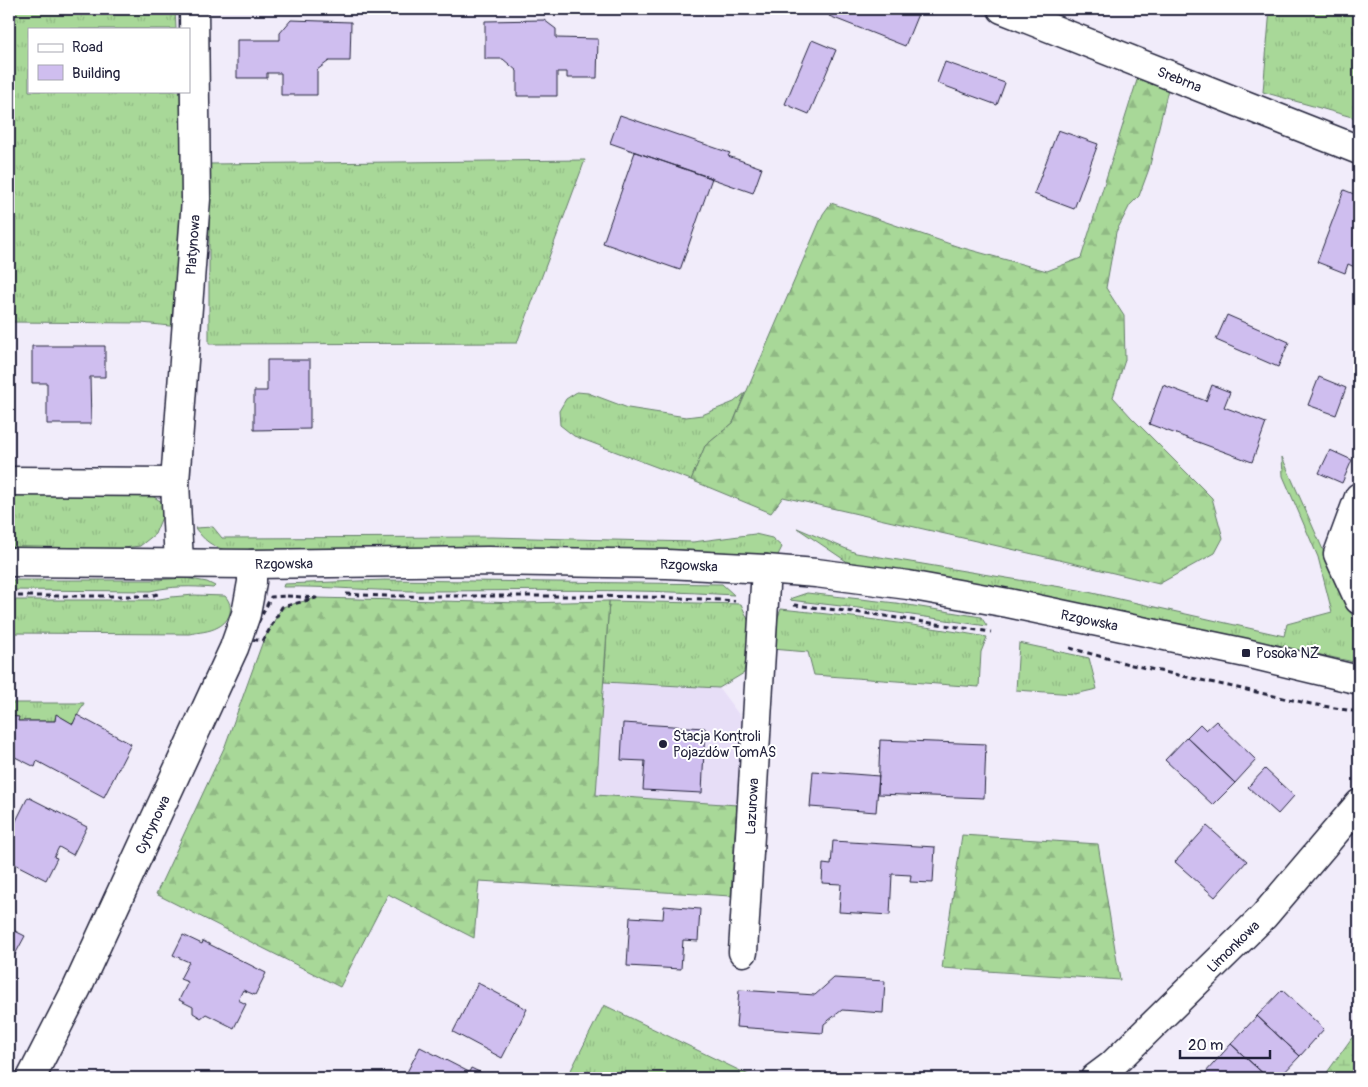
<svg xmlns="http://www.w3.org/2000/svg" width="1368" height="1087" viewBox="0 0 1368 1087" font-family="Pangolin,sans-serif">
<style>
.built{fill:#e7def7}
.grass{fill:url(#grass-tufts);stroke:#657d6a}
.forest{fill:url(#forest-firs);stroke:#657d6a}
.wetland{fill:url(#wetland-marsh);stroke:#657d6a}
.building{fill:#cfbeef;stroke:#22223b}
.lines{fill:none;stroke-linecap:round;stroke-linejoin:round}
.minor-casing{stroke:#22223b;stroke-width:31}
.path{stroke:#22223b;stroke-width:3;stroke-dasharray:5 4;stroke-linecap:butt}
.minor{stroke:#fff;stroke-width:28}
.poi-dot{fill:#22223b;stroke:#fff;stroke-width:2}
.labels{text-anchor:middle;stroke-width:4;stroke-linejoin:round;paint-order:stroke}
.street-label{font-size:14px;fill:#22223b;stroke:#fff}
.poi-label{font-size:14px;fill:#22223b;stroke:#fff;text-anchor:start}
</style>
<defs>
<pattern id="grass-tufts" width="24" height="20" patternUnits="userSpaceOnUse" patternTransform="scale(1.25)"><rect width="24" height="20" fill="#a8d898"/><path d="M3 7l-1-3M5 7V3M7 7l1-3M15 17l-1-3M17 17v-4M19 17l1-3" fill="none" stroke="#90b984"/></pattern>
<pattern id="forest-firs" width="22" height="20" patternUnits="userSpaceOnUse" patternTransform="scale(1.25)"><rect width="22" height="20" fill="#a8d898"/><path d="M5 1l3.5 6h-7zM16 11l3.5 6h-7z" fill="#90b984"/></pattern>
<pattern id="wetland-marsh" width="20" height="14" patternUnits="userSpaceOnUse" patternTransform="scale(1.25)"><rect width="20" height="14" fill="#a8d898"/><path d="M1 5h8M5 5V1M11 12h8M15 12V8" fill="none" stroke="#90b984"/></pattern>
</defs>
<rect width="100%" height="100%" fill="#f1ecfa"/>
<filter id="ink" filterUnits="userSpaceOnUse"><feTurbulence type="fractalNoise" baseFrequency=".02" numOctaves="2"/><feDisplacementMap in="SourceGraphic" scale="10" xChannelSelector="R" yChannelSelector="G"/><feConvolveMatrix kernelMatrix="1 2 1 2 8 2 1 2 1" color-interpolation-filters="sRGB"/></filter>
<g filter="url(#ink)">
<path class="built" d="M604 682 719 688 743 720 737 805 596 795Z"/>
<path class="grass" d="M9 9H175L176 29H29V91H180L183 194 179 327 142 323 9 322Z
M1270 9H1359V119L1263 92Z
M585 160 517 343 209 344V164Z
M577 392 588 393 628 408 686 417 702 415 734 402 745 393 733 423 705 446 691 480 574 436 560 425 559 411 566 399Z
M1282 457 1358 629 1359 635V657L1354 662 1019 591 852 565 797 528 856 553 1079 590 1284 636 1287 624 1332 612 1318 557 1283 476Z
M9 488 149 494 162 502V517L155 534 140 546 115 549H9Z
M213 527 222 538 492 537 693 542 755 534 772 538 782 547 777 557 682 550H225C210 545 205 541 195 528Z
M185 578 207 582 215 586 213 588C191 586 172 586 150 591L9 590V580H155Z
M384 580 722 584 734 595C628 588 522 591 416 591 371 591 327 586 283 587L284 584Z
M807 593 896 603 981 617 987 626 884 611 789 600 792 598Z
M194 595 225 596C235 607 230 621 218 627 209 632 199 632 189 634L9 633V600H154L171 597Z
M609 601 741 604 750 624 744 673 719 688 604 682Z
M781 609C850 616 919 625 987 637L981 652 979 687 814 675 808 652 772 649 775 625Z
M1019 643 1089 658 1097 689 1075 694 1016 690Z
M9 703H84L73 724 57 715 55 721H18V717L9 716Z
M604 1005 755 1078H567Z"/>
<path class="forest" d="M1138 77 1168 89 1149 169 1139 196 1130 205 1116 232 1106 288 1124 316 1125 360 1113 397 1131 417 1212 498 1223 538 1215 553 1159 584 1068 562 783 497 771 513 691 480 705 446 733 423 823 214 831 203 956 246 1047 271 1081 258Z
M316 598 523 603 609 601 596 795 737 805 731 896 479 881 474 938 388 894 340 987 156 894 225 746 263 641 282 607Z
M962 835 1098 844 1120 980 942 968Z"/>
<path class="wetland" d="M1359 1030V1078H1323L1356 1032Z"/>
<path class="building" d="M832 9H920L905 46 829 16Z
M291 20 351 22 350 61H329L317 70V95H281V73H267V78H237V40H280V33Z
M544 20 556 29V38L598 39 597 78H567V72H557V96H517V71L503 59H485V21Z
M812 40 836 50 809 114 785 104Z
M945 62 1005 83 997 105 937 83Z
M620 115 730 153 728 156 762 168 753 193 610 143Z
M1058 130 1098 144 1074 209 1034 194Z
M635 152 712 178 680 270 603 243Z
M1344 190 1359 196V269L1348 264 1345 273 1317 262Z
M1227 315 1289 342 1278 367 1216 340Z
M32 346H105V377H90L91 424H47V383H32Z
M267 360H310V429L254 430V391H267Z
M1319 377 1346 388 1336 415 1308 405Z
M1163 385 1206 401 1212 385 1230 392 1224 407 1266 423 1252 462 1149 424Z
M1330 450 1352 460 1342 483 1319 473Z
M56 714 73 724 77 715 131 744 104 797 37 761 35 767 9 754V716L19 717 18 721H55Z
M1216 721 1256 760 1235 783 1187 737 1200 724 1206 730Z
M623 723 705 728 702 793 643 790 645 761 621 760Z
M1187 737 1235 783 1213 805 1165 760Z
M880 740 986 744 984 798 878 794Z
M1265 769 1294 796 1278 814 1248 787Z
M813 771 879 776 876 812 810 807Z
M28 797 87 827 73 855 59 847 54 857 57 858 46 880 9 861V847L13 838 9 835Z
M1207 826 1247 861 1215 897 1175 862Z
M833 841 935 847 933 883 910 882 911 875 892 874 890 915 839 912 841 884 822 883 823 864 831 865Z
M664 906 700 909 698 941 683 940 681 969 627 966 630 917 663 919Z
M9 928 25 936 10 964H9Z
M183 935 202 944 203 941 266 973 255 995 243 990 238 1000 246 1004 234 1028 206 1014 201 1018 193 1013V1007L179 1000 188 982 180 979 189 962 173 955Z
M834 978 885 981 883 1013 842 1010 824 1024 823 1033 736 1027 739 990 815 995Z
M478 983 527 1009 502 1058 453 1032Z
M1282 990 1324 1029 1300 1056 1257 1016Z
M1257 1016 1300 1056 1279 1078H1268L1231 1044Z
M1231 1044 1268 1078H1211L1205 1073Z
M420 1047 469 1072 471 1068 492 1078H404Z"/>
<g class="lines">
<defs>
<g id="minor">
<path id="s1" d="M1002 9 1359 150"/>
<path d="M9 481 175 482"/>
<path d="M1359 497 1338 554 1359 600"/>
<path id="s2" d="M9 562 252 564 488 561 667 564 766 569 816 573 908 585 1008 603 1246 653 1359 680"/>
<path id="s3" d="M179 563 175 482 196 199 194 9"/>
<path id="s4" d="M743 952 766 569"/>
<path id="s5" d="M31 1078 77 988 234 648 246 614 252 582V564"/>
<path id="s6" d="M1095 1078 1111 1066 1264 916 1359 804"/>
</g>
</defs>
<use href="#minor" class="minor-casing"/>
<path class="path" d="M346 594C386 597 425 596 465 596 555 596 645 595 735 601
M9 596H150L158 594
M287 596 316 598 282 607 263 641 250 639 271 597Z
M794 605 871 614 991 632
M1070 648 1132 665 1311 704 1359 712"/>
<use href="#minor" class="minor"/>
</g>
</g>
<g class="poi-dot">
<rect x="1241" y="648" width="10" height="10" rx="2.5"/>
<circle cx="663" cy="744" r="5"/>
</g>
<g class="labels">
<g class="street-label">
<text dy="5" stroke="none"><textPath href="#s1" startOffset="191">Srebrna</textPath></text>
<text dy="5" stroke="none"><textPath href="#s3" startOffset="319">Platynowa</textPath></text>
<text dy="5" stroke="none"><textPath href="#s2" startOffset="275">Rzgowska</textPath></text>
<text dy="5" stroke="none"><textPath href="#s2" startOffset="680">Rzgowska</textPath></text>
<text dy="5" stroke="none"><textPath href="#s2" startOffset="1085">Rzgowska</textPath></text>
<text dy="5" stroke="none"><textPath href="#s4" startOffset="146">Lazurowa</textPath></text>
<text dy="5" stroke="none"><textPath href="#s5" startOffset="281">Cytrynowa</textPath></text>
<text dy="5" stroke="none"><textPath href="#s6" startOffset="191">Limonkowa</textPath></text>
</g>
<g class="poi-label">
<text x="1256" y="658">Posoka NŻ</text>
<text x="673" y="741">Stacja Kontroli<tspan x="673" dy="16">Pojazdów TomAS</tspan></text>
</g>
</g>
<rect width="1368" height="1087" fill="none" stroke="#fff" stroke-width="30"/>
<rect x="15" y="15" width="1338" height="1057" fill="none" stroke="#22223b" stroke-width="2" filter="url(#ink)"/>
<rect x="28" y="28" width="162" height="65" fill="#ffffff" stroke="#a7a7b1"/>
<rect x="38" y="44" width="25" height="8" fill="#ffffff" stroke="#a7a7b1"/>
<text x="72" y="52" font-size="15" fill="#22223b">Road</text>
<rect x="38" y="65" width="25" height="15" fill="#cfbeef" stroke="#a7a7b1"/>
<text x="72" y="78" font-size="15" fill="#22223b">Building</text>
<path d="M1180 1050v8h90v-8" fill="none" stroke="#22223b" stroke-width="2.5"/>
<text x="1188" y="1050" font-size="15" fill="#22223b" stroke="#ffffff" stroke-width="4" paint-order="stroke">20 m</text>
</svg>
